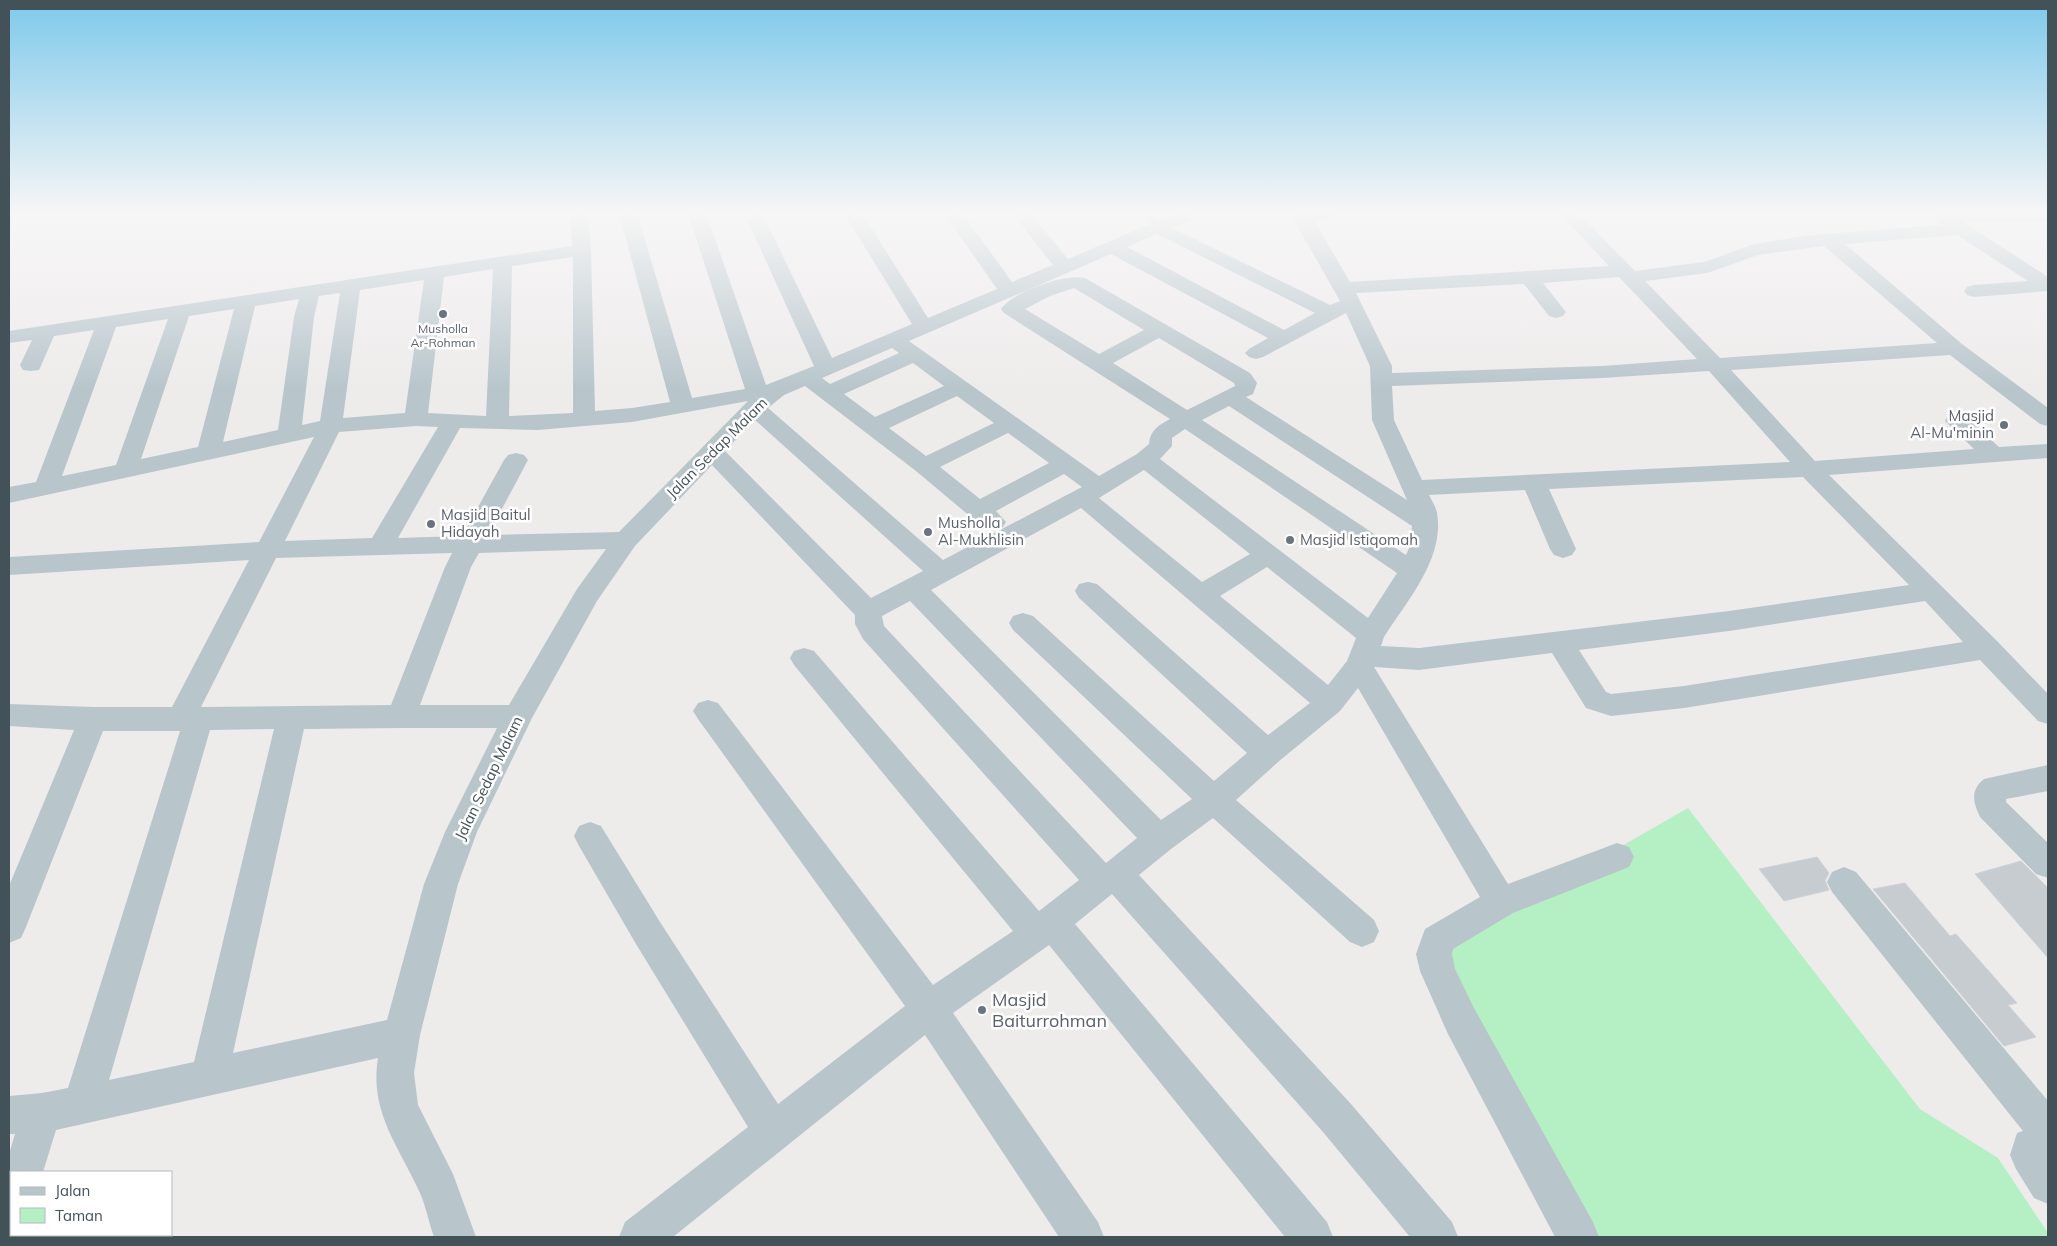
<svg xmlns="http://www.w3.org/2000/svg" width="2057" height="1246" viewBox="0 0 2057 1246" font-family="Mulish,sans-serif">
<style>
.green{fill:#b5f0c4}
.building{fill:#c7ccd1;stroke:#cfd2d8}
.lines{fill:none;stroke-linecap:round;stroke-linejoin:round}
.lane{fill:#b8c6cc;fill-rule:evenodd}
.street{fill:#b8c6cc;fill-rule:evenodd}
.worship-dot{fill:#6b7280;stroke:#fff;stroke-width:2}
.labels{text-anchor:middle;stroke-width:5;stroke-linejoin:round;paint-order:stroke}
.far-worship-label{font-size:12px;fill:#5b616d;stroke:#fff}
.worship-label{font-size:15px;fill:#5b616d;stroke:#fff;text-anchor:start}
.street-label{font-size:15px;fill:#435259;stroke:#fff}
.near-worship-label{font-size:18px;fill:#5b616d;stroke:#fff;text-anchor:start}
</style>
<rect width="100%" height="100%" fill="#eeebeb"/>
<path class="green" d="M1688 808 1920 1109 1998 1158 2048 1233V1237H1598L1426 958Z"/>
<path class="building" d="M1817 857 1829 873 1825 881 1829 890 1784 901 1759 869Z
M2021 861 2048 888V958L1975 874Z
M1905 883 1950 936 1956 934 2017 1003 2008 1005 2036 1037 2004 1046 1873 889Z"/>
<g class="lines">
<path class="lane" d="M1144 213H1153L1161 227 1159 229H1153Z"/>
<path class="street" d="M570 213H588L591 250 595 411 632 408 670 402 619 213H637L692 398 745 389 688 213H706L766 385 814 366 744 213H762L832 358 912 324 844 213H862L928 318 997 289 944 213H962L1012 282 1053 265 1012 213H1030L1068 259 1176 213H1200L1197 217 1172 228 1330 305 1340 301 1290 213H1342L1339 217 1315 222 1350 282 1609 266 1559 213H1578L1635 271 1704 262 1754 244 1812 235 1942 225 1933 217 1936 213H2048V221L1963 222 2048 277V291L1974 297 1967 295 1964 291 1967 287 1974 285 2028 281 1957 235 1845 244 1962 344 2048 408V426L2040 424 1950 355 1731 370 1815 461 1974 449 1945 421 1948 416C1968 411 1985 435 1999 447L2048 444V458L1829 475 1997 641 2048 694V724L2038 721 1980 660 1684 708 1611 716 1586 708 1552 653 1419 670 1374 667 1508 884 1617 843 1629 847 1634 857 1629 867 1513 913 1453 949 1452 954 1455 969 1474 1008 1593 1222 1599 1237H1555L1448 1034 1420 971 1416 954 1425 929 1480 897 1358 688 1340 711 1278 762 1236 800 1374 920 1379 931 1374 942 1362 947 1350 942 1213 818 1171 849 1139 875 1351 1104 1452 1222 1458 1237H1410L1323 1132 1112 894 1075 924 1327 1222 1333 1237H1285L1049 945 953 1013 1098 1222 1104 1237H1059L925 1035 673 1237H619L625 1222 748 1127 636 944 579 846 574 836 579 826 590 822 601 826 660 922 778 1104 905 1006 698 719 693 711 698 703 708 700 718 703 933 985 1013 931 794 665 790 658 794 651 804 648 814 651 1039 911 1079 880 863 639 855 624V615L712 465 635 546 597 601 532 718 477 832 458 884 420 1035 414 1073 418 1105 453 1174 476 1237H434C429 1223 426 1207 420 1193 399 1146 369 1112 378 1058L56 1130 43 1172H11V1187L9 1186V1154L15 1134H9V1096L42 1093 68 1088 180 731H103L26 927 21 938 9 943V886L74 730 9 726V704L93 707H172L249 560 9 575V557L259 542 314 437 9 503V487L36 482 94 330 54 336 39 370 31 371 23 370 20 365 32 340 9 343V331L572 246ZM1157 234 1315 313 1284 330 1127 247ZM1824 246 1937 343 1720 358 1645 281 1707 273 1758 255ZM1111 254 1268 338 1249 349 1245 353 1249 357 1256 359 1263 357 1346 313 1370 366 1372 420 1407 500 1246 397 1253 394 1257 383 1250 373 1085 278C1065 273 1013 292 1001 309L1004 313 1170 419C1159 425 1150 430 1149 444L1137 454 1099 476 909 341ZM573 257V413L509 416 512 266ZM493 269 486 416 428 413 444 277ZM1619 277 1697 359 1602 366 1392 373V366L1356 293 1524 284 1549 316 1556 318 1563 316 1566 312 1543 283ZM424 280 405 413 343 418 360 290ZM1074 288 1144 330 1099 354 1025 309 1050 296ZM340 293 320 421 302 425 314 317 319 296ZM299 299 294 317 278 430 223 442 255 306ZM234 309 198 447 141 459 189 316ZM168 319 116 465 62 476 116 327ZM1159 338 1234 383 1235 386 1187 410 1113 363ZM892 348 899 353 830 384 822 378ZM913 363 944 386 875 417 844 394ZM1709 371 1790 462 1422 480 1394 420 1392 386 1602 378ZM805 386 916 471 984 528 993 530 1002 528 1006 522 996 511 1064 474 1082 487 943 560 768 408 784 395ZM957 396 994 423 926 456 889 428ZM748 401 619 532 488 535 528 460 524 455 516 453 508 455 504 460 462 536 398 538 460 428 538 430 632 422ZM1229 406 1412 526 1410 546 1406 555 1202 420ZM755 420 923 571 871 598 725 451ZM416 426 438 427 372 538 285 541 339 432ZM1185 429 1397 573 1368 618 1160 459 1172 446V438ZM1008 433 1049 463 980 499 940 467ZM1144 470 1250 554 1202 582 1099 498ZM1803 477 1909 585 1729 611 1419 648 1381 646 1384 637C1407 601 1445 558 1437 513 1436 507 1432 501 1429 495L1525 490 1550 549 1554 555 1563 558 1572 555 1576 549 1549 489ZM1081 508 1310 703 1268 735 1097 584 1088 582 1079 584 1075 591 1079 598 1247 753 1214 781 1033 616 1023 613 1013 616 1009 623 1013 630 1192 799 1161 820 931 590ZM606 549 577 589 509 705H420L471 567 479 553ZM452 553 445 567 391 705 201 707 276 558ZM1267 567 1356 638 1347 661 1328 685 1220 596ZM910 601 1137 838 1106 863 884 626 882 616ZM1925 601 1963 642 1684 686 1611 694 1606 692 1579 650 1729 631ZM402 728H497L445 832 424 884 387 1020 233 1053 304 729ZM274 729 194 1062 109 1080 210 730Z
M2048 765V791L2006 799V802L2048 843V878L2036 874 1980 817C1973 803 1970 790 1984 779Z
M1844 867 1856 872 2048 1101V1204L2034 1198 2016 1169 2010 1155 2017 1133 2023 1131 1832 892 1827 882 1832 872Z
M11 1190V1235H21L9 1237V1191Z"/>
</g>
<linearGradient id="sky" x2="0" y2="1"><stop stop-color="#7ec9eb"/><stop offset="0.55" stop-color="#f7f6f6"/><stop offset="1" stop-color="#f7f6f6" stop-opacity="0"/></linearGradient>
<rect width="2057" height="388" fill="url(#sky)"/>
<g class="worship-dot">
<circle cx="443" cy="314" r="5"/>
<circle cx="2004" cy="425" r="5"/>
<circle cx="431" cy="524" r="5"/>
<circle cx="928" cy="532" r="5"/>
<circle cx="1290" cy="540" r="5"/>
<circle cx="982" cy="1010" r="5"/>
</g>
<g class="labels">
<g class="far-worship-label">
<text x="443" y="333">Musholla<tspan x="443" dy="14">Ar-Rohman</tspan></text>
</g>
<g class="worship-label">
<text x="1994" y="421" text-anchor="end">Masjid<tspan x="1994" dy="17">Al-Mu'minin</tspan></text>
<text x="441" y="520">Masjid Baitul<tspan x="441" dy="17">Hidayah</tspan></text>
<text x="938" y="528">Musholla<tspan x="938" dy="17">Al-Mukhlisin</tspan></text>
<text x="1300" y="545">Masjid Istiqomah</text>
</g>
<g class="street-label">
<text transform="translate(717 448) rotate(-45)" y="5">Jalan Sedap Malam</text>
<text transform="translate(489 778) rotate(-64)" y="5">Jalan Sedap Malam</text>
</g>
<g class="near-worship-label">
<text x="992" y="1006">Masjid<tspan x="992" dy="21">Baiturrohman</tspan></text>
</g>
</g>
<rect width="2057" height="1246" fill="none" stroke="#435259" stroke-width="20"/>
<rect x="10" y="1171" width="162" height="65" fill="#ffffff" stroke="#b4babd"/>
<rect x="20" y="1187" width="25" height="8" fill="#b8c6cc" stroke="#b4babd"/>
<text x="55" y="1196" font-size="15" fill="#435259">Jalan</text>
<rect x="20" y="1208" width="25" height="15" fill="#b5f0c4" stroke="#b4babd"/>
<text x="55" y="1221" font-size="15" fill="#435259">Taman</text>
</svg>
